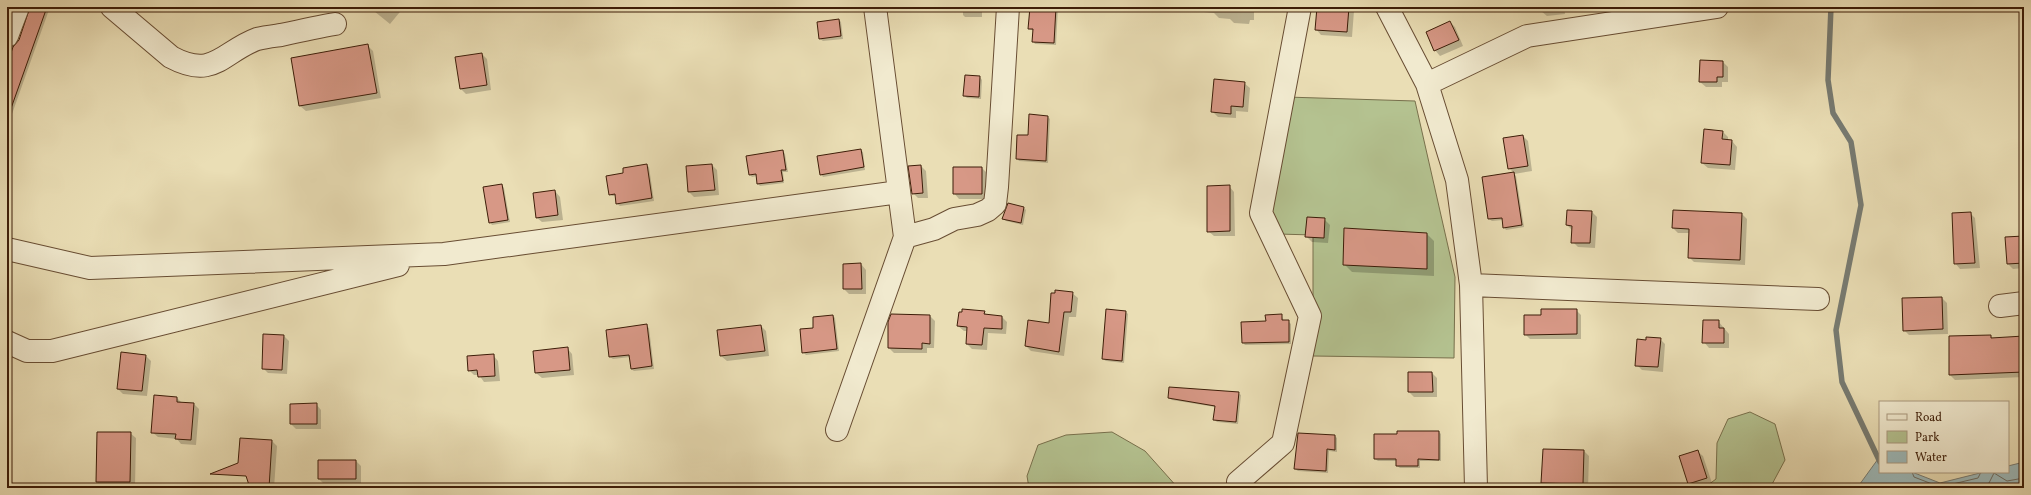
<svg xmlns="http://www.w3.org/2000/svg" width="2031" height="495" viewBox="0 0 2031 495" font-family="Vollkorn,serif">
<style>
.green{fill:#b4c290;stroke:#78704c}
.water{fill:#9db9b9;stroke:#777b72}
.shadow{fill:#0003}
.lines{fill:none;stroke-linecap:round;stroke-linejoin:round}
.shore{stroke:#6d6b60;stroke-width:1}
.stream{stroke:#777b72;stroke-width:5.5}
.building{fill:#d79886;stroke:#3d1d08}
.minor-casing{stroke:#684d33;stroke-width:24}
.minor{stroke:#f1eacf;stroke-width:22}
</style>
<rect width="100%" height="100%" fill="#eadeb5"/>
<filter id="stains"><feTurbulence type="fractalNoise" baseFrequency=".005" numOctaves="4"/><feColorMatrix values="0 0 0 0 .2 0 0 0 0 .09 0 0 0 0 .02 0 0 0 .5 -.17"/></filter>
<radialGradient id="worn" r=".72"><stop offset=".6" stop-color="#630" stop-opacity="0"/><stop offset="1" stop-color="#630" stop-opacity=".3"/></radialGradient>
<path class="green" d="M1286 97 1415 101 1455 277 1454 358 1313 356V235L1278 234 1262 198Z
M1750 412 1775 424 1785 460 1770 488H1704L1716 479 1717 443 1728 419Z
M1112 432 1145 451 1178 488H1101L1091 484 1084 488H1029L1027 476 1038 445 1066 435Z"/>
<path class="water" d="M1878 459 1880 460V472H1912L1940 483 1984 472H2008V466L2024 462V488H1857Z"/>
<path class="shadow" d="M31 7H50L7 128V67L20 41Z
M369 7H404L390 24Z
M963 7H982V17H965L963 15Z
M1031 7H1058L1056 45 1035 44 1033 41 1034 31 1029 29Z
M1199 7H1254V20H1250L1249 24 1234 23 1230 19 1219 18 1214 13 1204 12Z
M1318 7H1350L1354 11 1352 37 1321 35 1316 29Z
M1541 7H1564L1565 14 1547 16 1541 11Z
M839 20 841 22 843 39 823 41 820 39 818 23Z
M1450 22 1455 27 1463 46 1440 56 1435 50Z
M368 46 373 51 381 98 306 111 300 106 292 59Z
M482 54 487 59 491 90 466 94 461 89Z
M1723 62 1728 67V82H1722V87H1706L1700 82Z
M966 76 980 77 982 80 981 99 967 98 964 95Z
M1244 83 1250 88 1248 112 1236 111V118L1218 117 1212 111Z
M1047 116 1050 119 1048 163 1019 161 1017 158Z
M1723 132 1728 137V141H1732L1737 147 1735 170 1708 168 1702 163Z
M1523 136 1528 141 1532 171 1514 174 1516 176 1524 227 1506 230 1504 227 1503 220 1492 221 1489 219 1483 178 1514 173 1509 168Z
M860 150 863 152 865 170 823 177 821 174Z
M783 151 785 154 788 172H783L784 183 760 186 758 184 757 176 752 177 750 175Z
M646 165 649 167 654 201 620 206 617 204 616 196H612L610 194 624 174Z
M712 165 717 170 719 195 694 197 689 192Z
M921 166 926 171 928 198H918L913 193Z
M982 168 987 173V199H959L954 193Z
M502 185 504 188 510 222 492 225 490 222Z
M1229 186 1234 192 1235 236H1214L1208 231Z
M555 191 560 197 563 220 542 222 536 217Z
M1024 208 1026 210 1023 225 1006 221 1004 219Z
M1592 212 1597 217 1595 248 1578 247 1573 242 1572 230 1567 225Z
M1970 213 1975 218 1980 268 1960 269 1955 263Z
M1742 214 1747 219 1745 265 1694 262 1689 257 1690 233H1678L1673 228Z
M1324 219 1330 225 1328 243 1312 242 1307 237Z
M1427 234 1434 241V276L1352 272 1344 264Z
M2024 237V268L2013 269 2008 264Z
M861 264 866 270V294H849L844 289Z
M1072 293 1078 298 1076 317H1069L1064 356 1031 351 1026 346 1049 324Z
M1942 298 1947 303 1948 334 1909 335 1904 330Z
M1576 310 1581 315V339H1530L1525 334Z
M984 312 988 316 1002 317 1007 322 1006 334 988 333 987 350 972 349 967 344 968 331H964L958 326Z
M1126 312 1128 314 1124 363 1106 361 1103 359Z
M1281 315 1284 321H1288L1291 324V344L1245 345 1243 343 1267 322Z
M833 316 835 318 839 351 806 355 803 352Z
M930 316 935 321 934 348H927V353H894L889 348Z
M1718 321 1729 334V348H1709L1704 342Z
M646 326 649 328 654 369 634 371 631 369 630 357 613 359 610 357Z
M761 326 766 331 769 356 727 361 721 356 719 331Z
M284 336 289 341 287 374 268 373 263 368Z
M1991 336 1993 339 2024 337V377L1955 380 1950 375Z
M1660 339 1665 344 1663 372 1642 370 1637 365Z
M567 348 572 354 574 375 542 378 536 373Z
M493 355 498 361 500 381 484 382 479 375H474L469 370Z
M146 356 151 361 147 396 123 394 118 389Z
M1432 373 1437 378V397H1414L1409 392Z
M1238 393 1241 395 1238 424 1217 422 1214 419 1215 407 1172 400 1169 398Z
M155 396 177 398 182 403 194 404 199 409 196 445 181 444 177 439 158 437 152 432Z
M316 404 321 410V429H296L291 424Z
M1439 432 1441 434V461H1420V468H1400L1397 466V461H1378L1375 459 1398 435Z
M130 433 136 438 135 487H102L97 482Z
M1299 434 1335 436 1337 438V452L1329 451 1328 473 1298 471 1295 469Z
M241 439 272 441 277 446 274 488H253Z
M1584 451 1589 456 1588 488 1548 487 1542 482Z
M1697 451 1703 456 1712 483 1694 488 1689 483Z
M356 461 361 466V484H324L319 479Z"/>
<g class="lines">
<path class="shore" d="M1912 472 1914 477 1940 487 1978 478 1981 472
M1982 488 1989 483 1994 473 2007 481 2024 478"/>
<path class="stream" d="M1831 7 1828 80 1833 113 1851 142 1861 205 1836 330 1842 382 1880 462"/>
</g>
<path class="building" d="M30 7H47L9 114H7V64L13 47 19 40Z
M1030 7H1056L1054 43 1032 42 1033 29H1028Z
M1317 7H1349L1347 32 1315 30Z
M839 19 841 36 819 39 817 22Z
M1450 21 1459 40 1434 51 1426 32Z
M368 44 377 93 299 106 291 58Z
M482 53 487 85 460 89 455 57Z
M1700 60 1723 61V77H1717V82H1699Z
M965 75 980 76 979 97 963 96Z
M1214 79 1245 82 1243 107 1231 106V114L1211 112Z
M1029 114 1048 116 1046 161 1016 159 1017 135H1028Z
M1704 129 1723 131 1722 139 1732 140 1730 165 1701 163Z
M1523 135 1528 166 1508 169 1503 138Z
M861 149 864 167 820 175 817 156Z
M783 150 786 170H781L783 181 757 184 756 174 749 175 746 156Z
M647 164 652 198 616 204 615 194 609 195 606 176 623 173V168Z
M712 164 715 190 688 192 686 166Z
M921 165 923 193 912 194 908 166Z
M953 167H982V194H953Z
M1514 172 1522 225 1503 228 1502 218 1488 219 1482 177Z
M502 184 508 220 489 223 483 187Z
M1230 185V231L1207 232V186Z
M555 190 558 215 536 218 533 193Z
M1008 203 1024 207 1021 223 1002 219Z
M1567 210 1592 211 1590 243H1571L1572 226 1566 225Z
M1673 210 1742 213 1740 260 1688 258 1689 229 1672 228Z
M1971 212 1975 263 1954 264 1952 213Z
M1307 217 1325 218 1324 238 1305 237Z
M1344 228 1427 233V269L1343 265Z
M2024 236V263L2007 264 2005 237Z
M861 263 862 289H843V264Z
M1055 290 1073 292 1071 312H1064L1059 352 1025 346 1028 320 1049 323 1051 293H1055Z
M1942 297 1943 329 1903 331 1902 298Z
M962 309 985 311 984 314 1002 316V329L984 328 982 345 966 344 967 327 957 326 959 312H962Z
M1106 309 1126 311 1122 361 1102 359Z
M1541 309H1577V334L1524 335V315H1541Z
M891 314 930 315V344L922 343V349L888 348V322Z
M1282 314V320H1289V342L1242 343 1241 322 1266 321 1265 315Z
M833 315 837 349 802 353 800 329 813 328V317Z
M1703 320H1719V328H1724V343H1702Z
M647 324 652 366 631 369 629 355 609 357 606 330Z
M761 325 765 351 720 356 717 330Z
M263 334 284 335 282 370 262 369Z
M1991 335V338L2024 336V372L1949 375V336Z
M1646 337 1661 338 1658 367 1635 366 1637 339 1646 340Z
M568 347 570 370 535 373 533 351Z
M121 352 146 355 142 391 117 389Z
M494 354 495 376 478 377 477 370 468 371 467 356Z
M1408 372H1432L1433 392H1408Z
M1169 387 1239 392 1236 422 1213 420 1215 406 1168 398Z
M154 395 177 397V402L194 403 191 440 175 439 176 434 151 433Z
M317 403V424H290V404Z
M1397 431H1439V460L1418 459V466H1396V459H1374V434H1397Z
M97 432H131L130 482H96Z
M1298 433 1335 435V450L1327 449 1326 471 1294 469Z
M240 438 272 440 269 488H250L246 476 210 474 238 463Z
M1543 449 1584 450 1583 484 1541 483Z
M1698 450 1707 478 1688 484 1679 456Z
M318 460H356V479H318Z"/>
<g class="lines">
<defs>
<path id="minor" d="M112 7 171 57C214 80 222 52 257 39 265 37 274 36 281 35 299 31 317 27 335 24
M1387 7 1427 84 1457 180 1471 285 1476 488
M7 36 18 7
M1427 84 1527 36 1717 7
M905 237 934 229 954 219 977 215 988 210 995 204 997 187 1008 7
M7 249 90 268 444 254 899 192
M1471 285 1818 299
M2000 306 2024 303
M7 342 27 351H52L398 265
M837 430 905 237 875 7
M1238 482 1283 443 1310 316 1261 213 1300 7"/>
</defs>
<use href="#minor" class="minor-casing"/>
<use href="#minor" class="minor"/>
</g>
<rect width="2031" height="495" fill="none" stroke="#eadeb5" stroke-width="24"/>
<rect x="8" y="8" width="2015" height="479" fill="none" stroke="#3d1d08" stroke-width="2"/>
<rect x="12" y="12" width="2007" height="471" fill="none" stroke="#3d1d08"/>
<rect x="1879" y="401" width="130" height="72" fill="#f1eacf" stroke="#a9987f"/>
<rect x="1887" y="414" width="20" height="6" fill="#f1eacf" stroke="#a9987f"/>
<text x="1915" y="421" font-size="12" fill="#3d1d08">Road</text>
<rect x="1887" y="431" width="20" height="12" fill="#b4c290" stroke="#a9987f"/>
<text x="1915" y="441" font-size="12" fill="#3d1d08">Park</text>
<rect x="1887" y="451" width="20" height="12" fill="#9db9b9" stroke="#a9987f"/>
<text x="1915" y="461" font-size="12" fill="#3d1d08">Water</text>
<rect width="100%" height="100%" filter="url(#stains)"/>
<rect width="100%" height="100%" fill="url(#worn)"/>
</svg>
